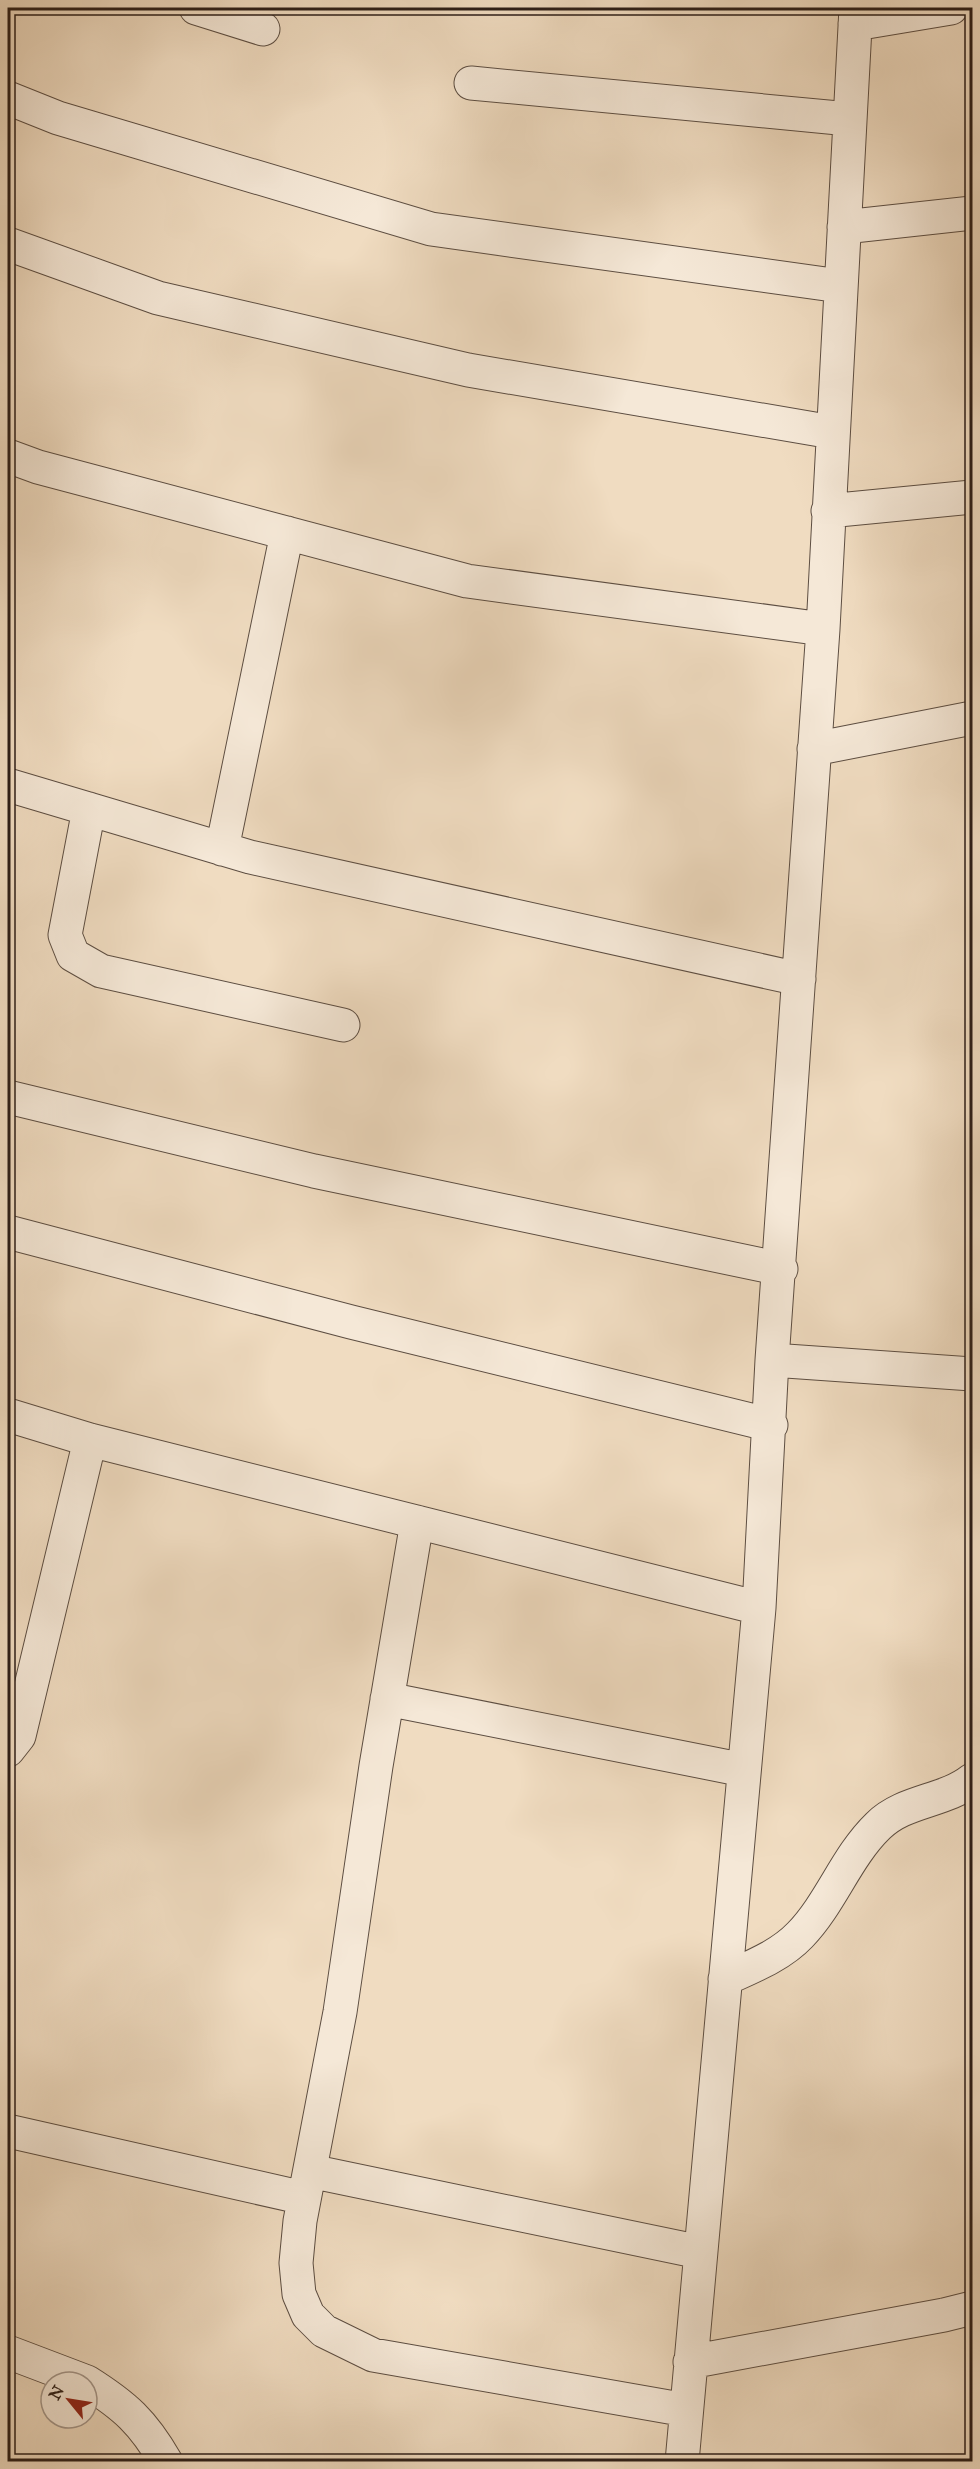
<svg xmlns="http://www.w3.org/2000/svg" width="980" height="2469" viewBox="0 0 980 2469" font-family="'IM FELL Great Primer',serif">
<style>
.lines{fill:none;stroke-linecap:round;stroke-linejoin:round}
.minor-casing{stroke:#5d4e42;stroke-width:35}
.minor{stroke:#f5e8d7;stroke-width:33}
</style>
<rect width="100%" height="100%" fill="#f0dcc1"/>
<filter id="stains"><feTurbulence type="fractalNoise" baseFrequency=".00333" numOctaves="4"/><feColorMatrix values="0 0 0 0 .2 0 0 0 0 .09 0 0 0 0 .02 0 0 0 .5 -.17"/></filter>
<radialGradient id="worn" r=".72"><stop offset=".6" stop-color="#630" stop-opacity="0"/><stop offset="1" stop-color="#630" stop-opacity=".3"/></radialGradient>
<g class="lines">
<defs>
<path id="minor" d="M196 8 263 29
M855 24 951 8
M471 83 849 119
M8 98 58 118 431 229 840 286
M844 227 972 213
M8 244 158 298 468 370 832 432
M8 456 38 467 467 581 823 629
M828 511 972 497
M814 749 972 718
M8 785 250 857 799 979
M89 809 65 935 73 955 101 971 343 1025
M222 849 287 533
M8 1097 314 1171 781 1269
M8 1232 351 1322 771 1425
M772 1360 972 1374
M8 1415 90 1440 759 1608
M417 1522 376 1766 340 2012 300 2221 296 2263 299 2294 308 2315 324 2331 373 2355 686 2410
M387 1699 744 1770
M8 1750 19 1736 90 1440
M725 1979C751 1967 780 1956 800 1935 831 1903 846 1857 878 1826 904 1800 944 1802 972 1780
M8 2131 304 2198
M310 2171 700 2252
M8 2352 87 2382
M690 2362 944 2315 972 2308
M87 2382C125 2406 143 2422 166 2462
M682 2462 759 1608 772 1360 823 629 856 8"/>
</defs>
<use href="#minor" class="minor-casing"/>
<use href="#minor" class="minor"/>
</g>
<rect width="980" height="2469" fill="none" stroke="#f0dcc1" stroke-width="30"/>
<rect x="9" y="9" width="962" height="2451" fill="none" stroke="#2c1e18" stroke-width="3"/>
<rect x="15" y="15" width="950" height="2439" fill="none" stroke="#2c1e18" stroke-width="1.5"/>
<g transform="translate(69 2400) rotate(300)"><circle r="28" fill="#f5e8d7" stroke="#a5978b" stroke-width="1.5"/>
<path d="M0-4.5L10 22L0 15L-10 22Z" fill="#8f2418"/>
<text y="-9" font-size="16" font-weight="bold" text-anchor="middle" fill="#2c1e18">N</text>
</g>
<rect width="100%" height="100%" filter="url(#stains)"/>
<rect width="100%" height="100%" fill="url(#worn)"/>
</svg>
